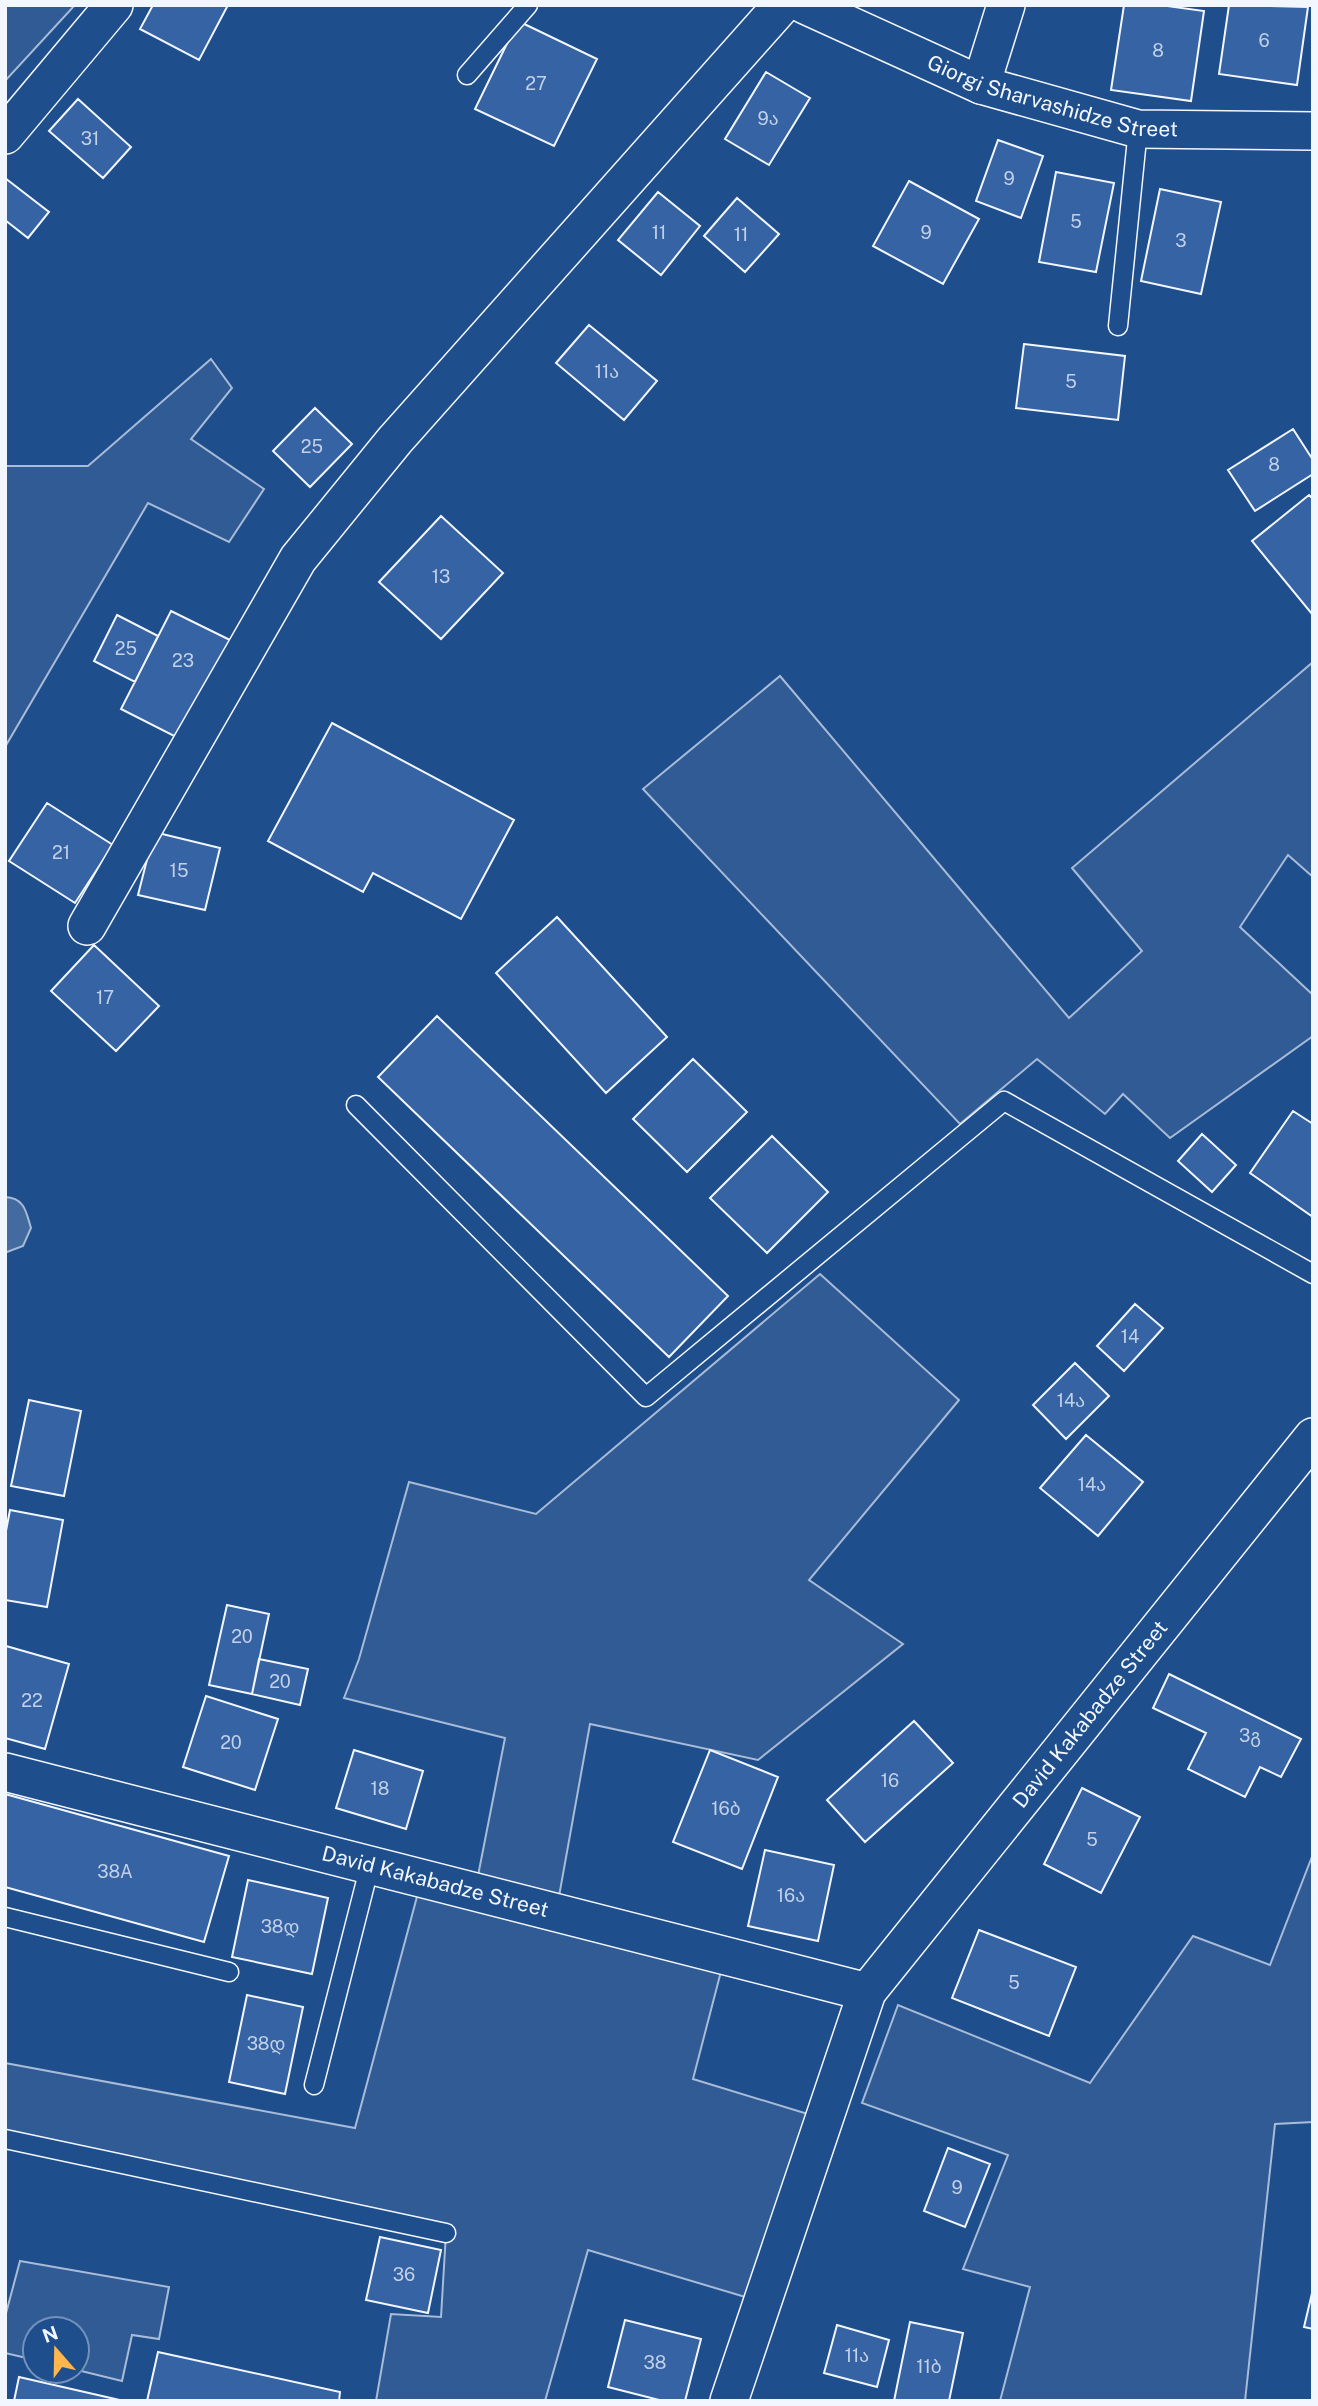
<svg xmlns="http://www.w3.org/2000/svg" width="1318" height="2406" viewBox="0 0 1318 2406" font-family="'Public Sans','Noto Sans Georgian',sans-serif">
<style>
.green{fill:#305b95;stroke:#a8bbd7;stroke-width:2}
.water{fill:#446ba0;stroke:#a8bbd7;stroke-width:2}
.building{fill:#3563a3;stroke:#f2f6ff;stroke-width:2}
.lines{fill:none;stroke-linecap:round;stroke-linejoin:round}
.service-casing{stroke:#f2f6ff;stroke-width:21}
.minor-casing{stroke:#f2f6ff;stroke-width:40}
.service{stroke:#1f4e8c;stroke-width:18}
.minor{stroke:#1f4e8c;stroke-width:37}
.labels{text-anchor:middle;stroke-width:5;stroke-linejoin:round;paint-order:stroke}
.number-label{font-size:18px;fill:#c3d1e8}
.street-label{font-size:21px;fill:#f2f6ff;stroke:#1f4e8c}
</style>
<rect width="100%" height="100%" fill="#1f4e8c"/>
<path class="green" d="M5 5H75L5 81Z
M211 359 232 388 191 439 264 489 229 542 148 503 5 747V466H88Z
M1313 662V877L1288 855 1240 927 1313 995V1036L1170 1138 1123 1094 1105 1114 1037 1059 960 1124 643 789 780 676 1069 1018 1142 951 1072 868Z
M820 1274 959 1400 809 1580 903 1644 758 1760 590 1724 556 1913 725 1956 693 2079 824 2119 762 2302 588 2250 545 2401H376L391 2314 441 2317 446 2233 5 2139V2063L355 2128 422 1878 475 1891 505 1738 344 1698 359 1659 409 1482 536 1514Z
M1313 1854V2122L1275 2124 1245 2401H1000L1030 2287 963 2269 1008 2155 862 2103 898 2005 1090 2083 1193 1936 1270 1965Z
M20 2261 169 2287 159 2339 132 2335 122 2381 77 2370V2329H35V2360L5 2353V2317Z"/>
<path class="water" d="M5 1197C25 1198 26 1212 31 1228L23 1246 7 1252H5Z"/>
<path class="building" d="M153 5H228L199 60 140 29Z
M1124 5H1160L1204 11 1191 101 1111 90Z
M1229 5 1308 7 1297 85 1219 74Z
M518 21 597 59 554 146 475 109Z
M766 72 810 98 769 165 725 139Z
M78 99 131 147 103 178 49 131Z
M998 140 1043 156 1021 218 976 201Z
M1056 172 1114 183 1096 272 1039 262Z
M5 178 49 212 28 238 5 220Z
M909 181 979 219 943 284 873 246Z
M1160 189 1221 202 1201 294 1141 281Z
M658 192 700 226 661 275 618 240Z
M737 198 779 234 745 272 704 236Z
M589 325 657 381 624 420 556 363Z
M1024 344 1125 356 1118 420 1016 408Z
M315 408 352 444 310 487 273 451Z
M1293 429 1313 460V474L1255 511 1228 470Z
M1309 495 1313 499 1312 614 1252 541Z
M441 516 503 573 441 639 379 582Z
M171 611 230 640 180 739 121 709Z
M117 615 158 636 135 682 94 661Z
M332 723 514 820 461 919 373 873 363 892 268 841Z
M47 803 113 845 75 903 9 861Z
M154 832 220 848 205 910 138 895Z
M557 917 667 1037 606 1093 496 973Z
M94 945 159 1006 116 1051 51 991Z
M437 1016 728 1296 669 1357 378 1077Z
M693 1059 747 1112 687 1172 633 1119Z
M1293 1111 1313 1124V1217L1250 1173Z
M1202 1134 1236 1165 1212 1192 1178 1161Z
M772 1136 828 1192 767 1253 710 1198Z
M1135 1304 1163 1328 1124 1371 1097 1346Z
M1075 1363 1109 1396 1066 1439 1033 1405Z
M29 1400 81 1411 64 1496 11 1486Z
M1086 1435 1143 1482 1098 1536 1040 1488Z
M10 1510 63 1520 47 1607 5 1600V1536Z
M227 1605 269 1614 252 1694 209 1685Z
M6 1646 69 1664 45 1749 5 1738Z
M259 1659 308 1669 300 1705 252 1694Z
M1169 1674 1301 1739 1281 1777 1260 1767 1245 1797 1188 1769 1206 1733 1153 1708Z
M206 1696 278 1719 255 1790 183 1767Z
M914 1721 953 1763 865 1842 827 1800Z
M354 1750 423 1771 406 1829 336 1808Z
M710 1750 778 1777 742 1869 673 1842Z
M1082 1788 1140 1817 1101 1893 1044 1864Z
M5 1794 229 1856 204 1942 5 1887Z
M765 1850 834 1865 818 1941 748 1926Z
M248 1880 328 1898 312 1974 232 1957Z
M979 1930 1076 1967 1049 2036 952 1998Z
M247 1995 303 2007 285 2094 229 2082Z
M948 2148 990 2164 965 2227 924 2211Z
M380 2237 441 2250 428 2313 366 2300Z
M1313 2289V2329L1304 2327Z
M625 2320 701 2339 685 2401H663L608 2387Z
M910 2322 963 2333 949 2401H894Z
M837 2325 889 2340 877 2387 824 2373Z
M158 2352 340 2392 339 2401H147Z
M19 2377 124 2401H14Z"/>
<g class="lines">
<defs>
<path id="service" d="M467 75 528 5
M1118 326 1138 129
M356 1105 646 1397 1004 1101 1313 1274
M5 1917 229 1972
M314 2085 370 1865
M5 2139 446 2233"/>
<g id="minor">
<path id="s1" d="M805 5 981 85 1138 129 1313 131"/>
<path d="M981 85 1006 5"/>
<path d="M5 135 114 5"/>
<path d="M87 926 298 559 395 440 782 5"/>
<path id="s2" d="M5 1772 867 1992"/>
<path id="s3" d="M729 2401 867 1992 1313 1437"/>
</g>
</defs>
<use href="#service" class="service-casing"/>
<use href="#minor" class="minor-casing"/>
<use href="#service" class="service"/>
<use href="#minor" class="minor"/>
</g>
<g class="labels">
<g class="number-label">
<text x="1264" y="47">6</text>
<text x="1158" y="57">8</text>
<text x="536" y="90">27</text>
<text x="768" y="125">9ა</text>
<text x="90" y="145">31</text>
<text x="1009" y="185">9</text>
<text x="1076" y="228">5</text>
<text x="659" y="239">11</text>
<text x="926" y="239">9</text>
<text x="741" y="241">11</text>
<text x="1181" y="247">3</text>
<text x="607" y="378">11ა</text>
<text x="1071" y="388">5</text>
<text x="312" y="453">25</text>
<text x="1274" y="471">8</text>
<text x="441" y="583">13</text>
<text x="126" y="655">25</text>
<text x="183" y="667">23</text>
<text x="61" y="859">21</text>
<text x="179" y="877">15</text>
<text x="105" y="1004">17</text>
<text x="1130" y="1343">14</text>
<text x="1071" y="1407">14ა</text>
<text x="1092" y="1491">14ა</text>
<text x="242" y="1643">20</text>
<text x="280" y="1688">20</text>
<text x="32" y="1707">22</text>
<text x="1250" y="1742">3გ</text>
<text x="231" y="1749">20</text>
<text x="890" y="1787">16</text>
<text x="380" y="1795">18</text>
<text x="726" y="1815">16ბ</text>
<text x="1092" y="1846">5</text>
<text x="115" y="1878">38A</text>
<text x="791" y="1902">16ა</text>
<text x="280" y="1933">38დ</text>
<text x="1014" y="1989">5</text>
<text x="266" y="2050">38დ</text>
<text x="957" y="2194">9</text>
<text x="404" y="2281">36</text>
<text x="857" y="2362">11ა</text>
<text x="655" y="2369">38</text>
<text x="929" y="2373">11ბ</text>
</g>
<g class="street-label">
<text dy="7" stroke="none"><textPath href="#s1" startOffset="266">Giorgi Sharvashidze Street</textPath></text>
<text dy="7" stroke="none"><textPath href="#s3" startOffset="788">David Kakabadze Street</textPath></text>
<text dy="7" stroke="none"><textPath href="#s2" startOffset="444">David Kakabadze Street</textPath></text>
</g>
</g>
<rect width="1318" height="2406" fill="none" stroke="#f2f6ff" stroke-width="14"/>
<g transform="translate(56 2350) rotate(340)"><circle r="33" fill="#1f4e8c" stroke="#7391ba" stroke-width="2"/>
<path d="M0-5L12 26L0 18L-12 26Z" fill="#ffb74d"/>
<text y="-10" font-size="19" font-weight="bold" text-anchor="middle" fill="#f2f6ff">N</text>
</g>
</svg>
